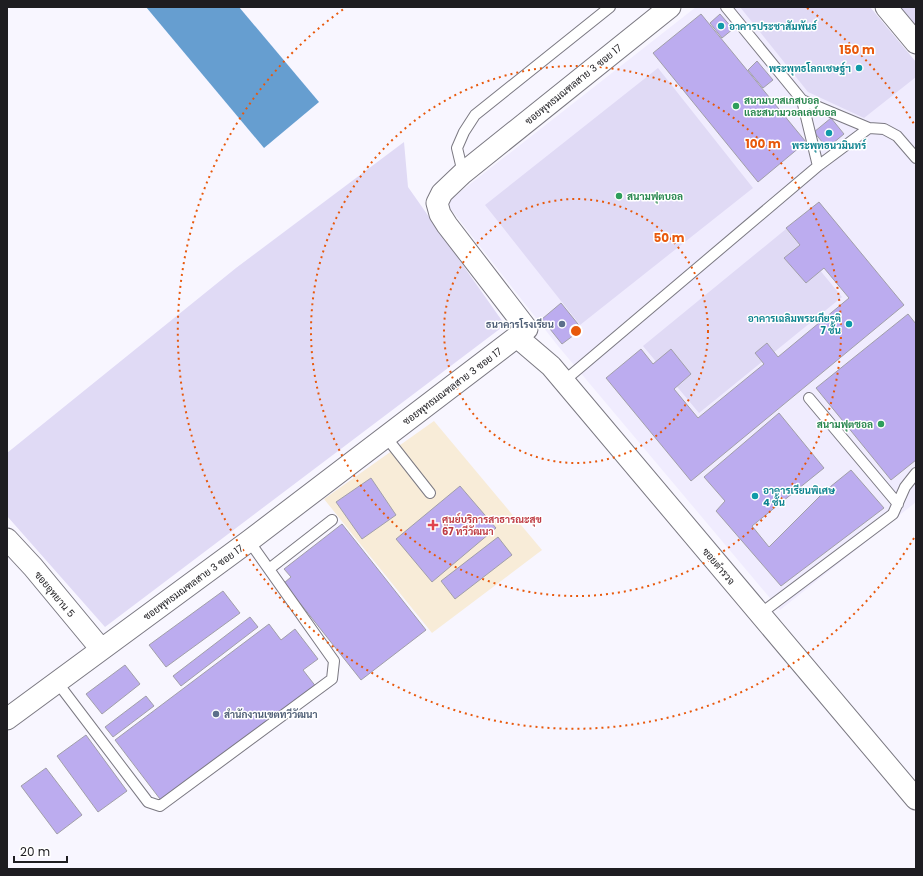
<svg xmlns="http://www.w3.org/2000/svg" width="923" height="876" viewBox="0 0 923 876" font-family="Poppins,Sarabun,sans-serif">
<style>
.built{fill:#f0ecfe}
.medical{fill:#f8ecd8}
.green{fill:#e0daf5}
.water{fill:#669ed0}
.building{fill:#bcacef;stroke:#a19fa9}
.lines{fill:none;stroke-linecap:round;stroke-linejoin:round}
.service-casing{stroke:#7b7982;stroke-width:12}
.minor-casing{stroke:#7b7982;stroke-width:23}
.service{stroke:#fff;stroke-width:10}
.minor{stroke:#fff;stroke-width:21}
.ring{fill:none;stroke:#e8590c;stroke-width:2;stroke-dasharray:2 4}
.culture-dot{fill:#0f9aa8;stroke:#fff;stroke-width:1.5}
.leisure-dot{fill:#2e9e5b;stroke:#fff;stroke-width:1.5}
.service-dot{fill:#5c6f8a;stroke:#fff;stroke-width:1.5}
.health-dot{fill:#e0444e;stroke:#fff;stroke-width:1.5}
.labels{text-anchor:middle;stroke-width:3;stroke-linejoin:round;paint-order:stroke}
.culture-label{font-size:10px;font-weight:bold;fill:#0d838f;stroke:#fff;text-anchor:start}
.street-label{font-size:10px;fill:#1e1d21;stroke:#fff}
.leisure-label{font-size:10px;font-weight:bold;fill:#27864d;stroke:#fff;text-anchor:start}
.service-label{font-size:10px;font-weight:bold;fill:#4e5e75;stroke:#fff;text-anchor:end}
.health-label{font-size:10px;font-weight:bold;fill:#be3a42;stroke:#fff;text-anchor:start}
.centre{fill:#e8590c;stroke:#fff;stroke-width:2}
.ring-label{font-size:12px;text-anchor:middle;font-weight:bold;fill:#e8590c;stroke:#fff;stroke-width:3;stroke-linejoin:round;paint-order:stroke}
</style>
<rect width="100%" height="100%" fill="#f8f6ff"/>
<path class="built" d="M696 7H870L916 62V502L780 610 558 346 446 203Z"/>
<path class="medical" d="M434 421 542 550 432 633 324 499Z"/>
<path class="green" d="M740 7H870L916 62V77L864 118 808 92Z
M897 7H916V31Z
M658 68 753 188 580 325 485 205Z
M404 142 408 187 505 325 105 627 7 516V453L236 268Z
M786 229 842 297 699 413 643 346Z"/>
<path class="water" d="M146 7H239L319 102 264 148Z"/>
<path class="building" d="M701 14 806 142 758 182 653 53Z
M720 14 733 29 722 38 710 23Z
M757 61 773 80 763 88 748 70Z
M831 118 844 134 827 148 814 132Z
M819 202 904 305 691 481 606 378 641 349 653 364 671 349 691 374 674 389 698 418 764 364 755 353 767 343 778 357 849 298 824 268 806 283 784 258 800 245 786 228Z
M561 303 582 329 562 344 542 319Z
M908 314 916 324V460L891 480 816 388Z
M779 413 824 468 752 526 769 547 825 491 851 470 884 508 781 586 716 511 725 501 704 477Z
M371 478 396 515 362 539 336 502Z
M460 486 496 528 432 582 396 539Z
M342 524 426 630 361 680 284 583 291 577 284 569Z
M498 537 512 555 455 599 441 581Z
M223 591 240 613 166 667 149 645Z
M250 617 258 627 181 686 173 676Z
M269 624 281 640 295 629 318 659 303 670 317 688 163 803 115 740Z
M125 665 140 684 102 714 86 694Z
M146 696 154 706 113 737 105 727Z
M86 735 127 791 98 812 57 756Z
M46 768 82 815 57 834 21 786Z"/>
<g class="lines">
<defs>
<path id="service" d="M726 7 802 100 818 166
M802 100 869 128
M463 173 457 148 464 132 475 115 610 7
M564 381 818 166 869 128 884 129 897 136 916 158
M809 398 898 504
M386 437 430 493
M269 569 332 520
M760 614 893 514 905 487 916 473
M57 682 148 802 160 806 332 679 334 661 249 541"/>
<path id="minor" d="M886 7 916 43
M517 337 551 366 916 799
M7 539 33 567 101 649
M7 719 249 541 527 329 447 225 440 214 437 203 442 193 463 173 670 7"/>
</defs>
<use href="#service" class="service-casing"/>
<use href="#minor" class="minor-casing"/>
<use href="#service" class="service"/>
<use href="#minor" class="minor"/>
</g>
<g class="ring">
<circle cx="576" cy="331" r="132"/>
<circle cx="576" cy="331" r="265"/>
<path d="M914 538A397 397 0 1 1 345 8M807 8A397 397 0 0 1 914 124"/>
</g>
<g class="culture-dot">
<circle cx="721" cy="26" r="4"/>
<circle cx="859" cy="68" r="4"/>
<circle cx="829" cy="133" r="4"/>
<circle cx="849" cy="324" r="4"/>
<circle cx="755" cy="496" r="4"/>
</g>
<g class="leisure-dot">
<circle cx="736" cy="106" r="4"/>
<circle cx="619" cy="196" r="4"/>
<circle cx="881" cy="424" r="4"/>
</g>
<g class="service-dot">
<circle cx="562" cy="324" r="4"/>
<circle cx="216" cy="714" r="4"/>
</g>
<path class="health-dot" d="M431 519h4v4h4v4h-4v4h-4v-4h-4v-4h4z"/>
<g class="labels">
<g class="culture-label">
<text x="729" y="30">อาคารประชาสัมพันธ์</text>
<text x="851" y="72" text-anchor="end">พระพุทธโลกเชษฐ์ฯ</text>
<text x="829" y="149" text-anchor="middle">พระพุทธนวมินทร์</text>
<text x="841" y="322" text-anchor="end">อาคารเฉลิมพระเกียรติ<tspan x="841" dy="12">7 ชั้น</tspan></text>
<text x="763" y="494">อาคารเรียนพิเศษ<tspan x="763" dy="12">4 ชั้น</tspan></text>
</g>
<g class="street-label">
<text transform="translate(573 84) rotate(-39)" y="4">ซอยพุทธมณฑลสาย 3 ซอย 17</text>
<text transform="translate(452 386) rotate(-37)" y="4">ซอยพุทธมณฑลสาย 3 ซอย 17</text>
<text transform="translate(719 566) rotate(50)" y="4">ซอยตำรวจ</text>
<text transform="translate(193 582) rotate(-36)" y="4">ซอยพุทธมณฑลสาย 3 ซอย 17</text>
<text transform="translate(55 594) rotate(50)" y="4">ซอยอุทยาน 5</text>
</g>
<g class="leisure-label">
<text x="744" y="104">สนามบาสเกสบอล<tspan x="744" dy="12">และสนามวอลเลย์บอล</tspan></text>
<text x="627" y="200">สนามฟุตบอล</text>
<text x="873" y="428" text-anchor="end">สนามฟุตซอล</text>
</g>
<g class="service-label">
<text x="554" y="328">ธนาคารโรงเรียน</text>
<text x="224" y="718" text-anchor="start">สำนักงานเขตทวีวัฒนา</text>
</g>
<g class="health-label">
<text x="442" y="523">ศูนย์บริการสาธารณะสุข<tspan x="442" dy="12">67 ทวีวัฒนา</tspan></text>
</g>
</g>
<circle cx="576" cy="331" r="6" class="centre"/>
<g class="ring-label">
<text x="857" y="54">150 m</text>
<text x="763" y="148">100 m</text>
<text x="669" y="242">50 m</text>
</g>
<rect width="923" height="876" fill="none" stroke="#1e1d21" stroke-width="16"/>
<path d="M14 856v6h53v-6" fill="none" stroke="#1e1d21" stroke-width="2"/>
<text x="20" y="856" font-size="12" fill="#1e1d21" stroke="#ffffff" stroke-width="3" paint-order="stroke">20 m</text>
</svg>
